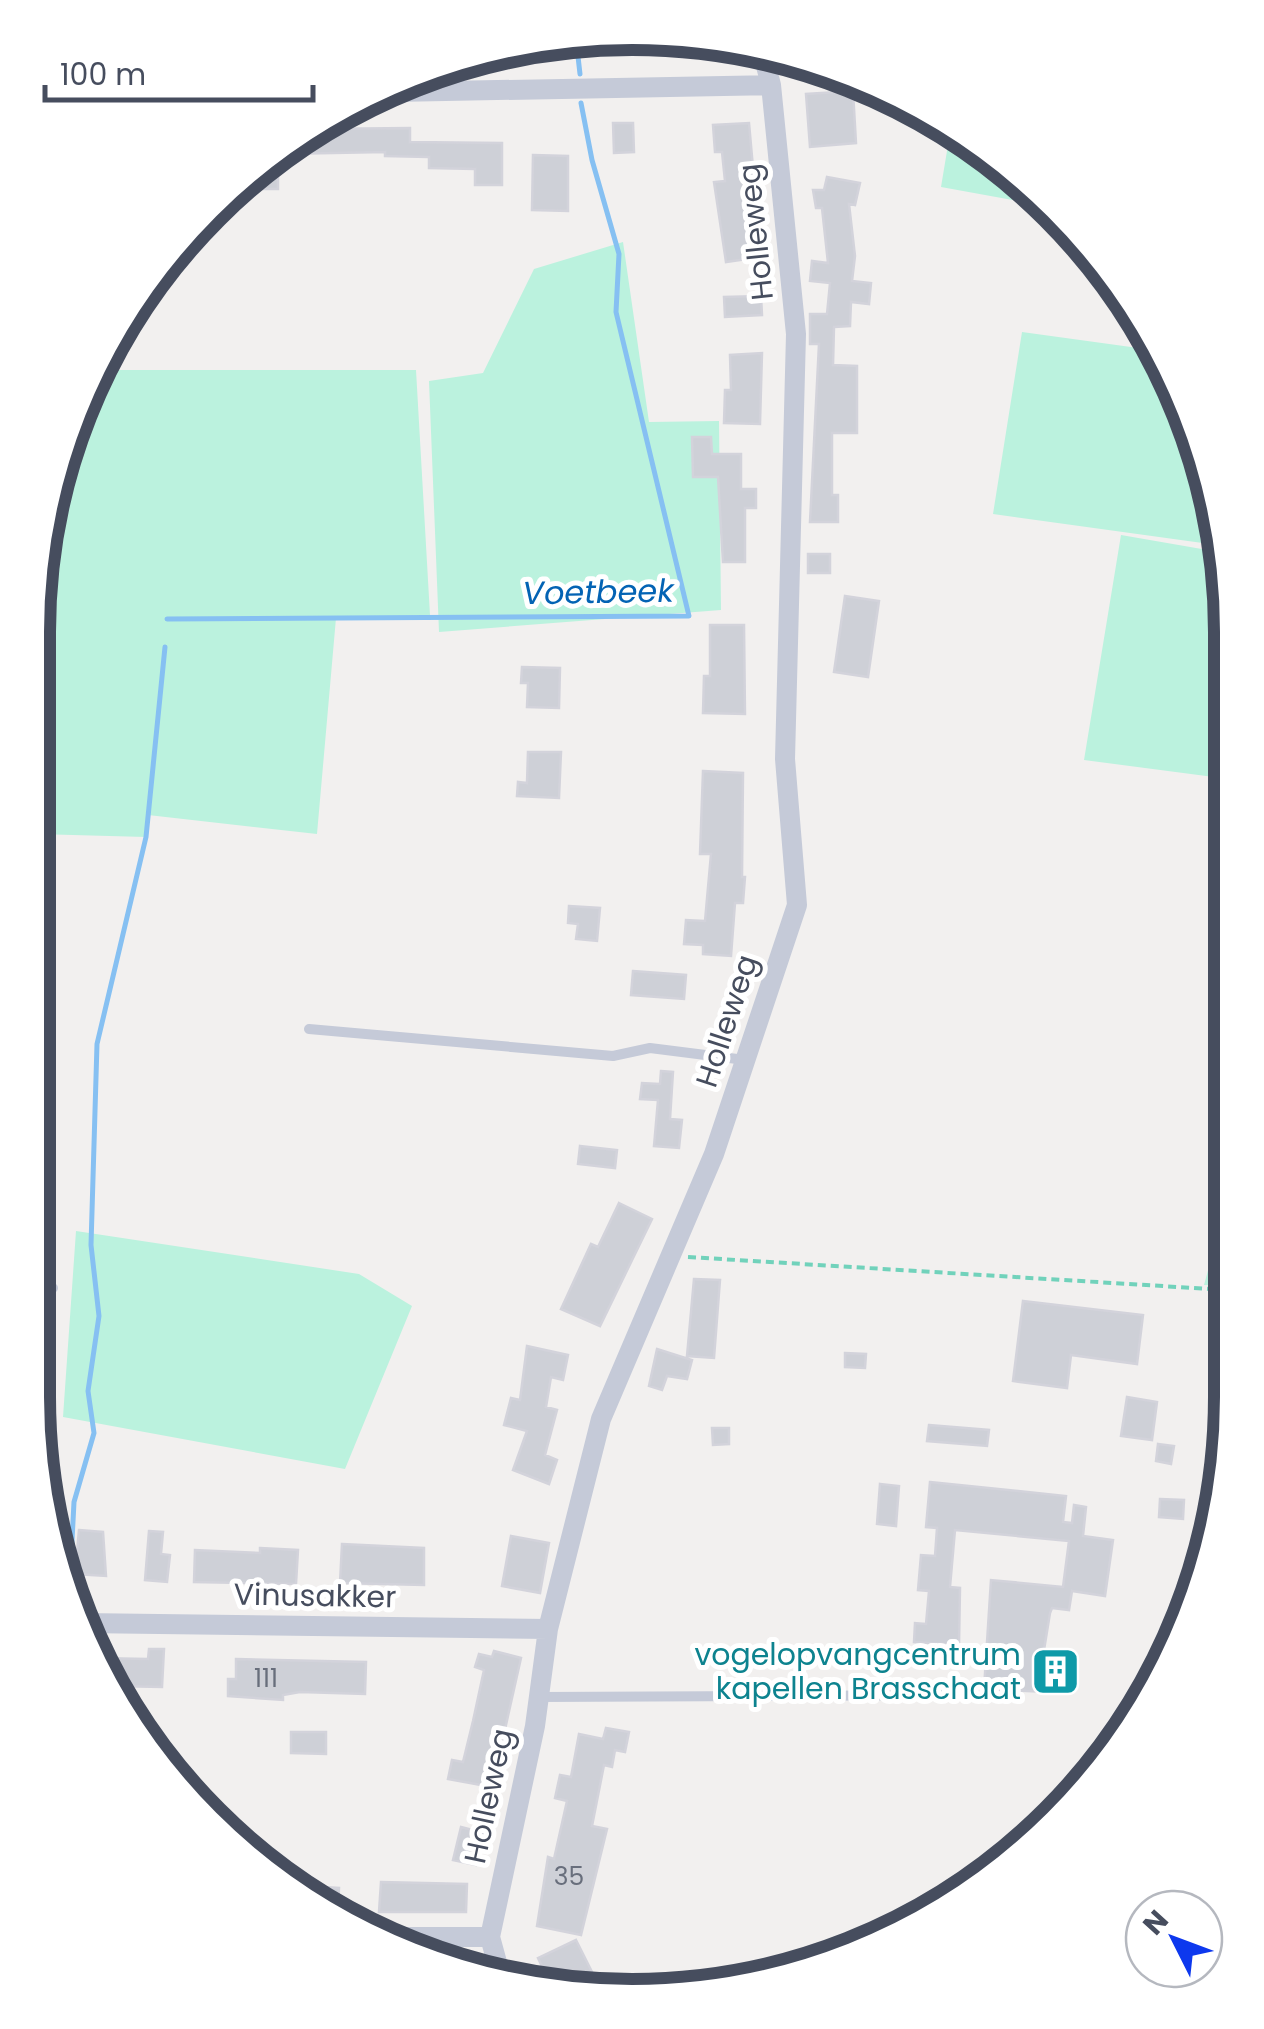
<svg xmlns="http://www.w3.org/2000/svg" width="1264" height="2029" viewBox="0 0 1264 2029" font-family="Poppins,sans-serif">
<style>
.green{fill:#bbf2de}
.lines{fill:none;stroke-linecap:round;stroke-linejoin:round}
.stream{stroke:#86c0f2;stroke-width:5}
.building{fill:#ced0d7;stroke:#d3d3db;stroke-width:2.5}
.path{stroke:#71d2bb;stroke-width:4;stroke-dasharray:8 5;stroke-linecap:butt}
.lane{stroke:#c5cad8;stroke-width:10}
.street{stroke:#c5cad8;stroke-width:20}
.labels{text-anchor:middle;stroke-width:10;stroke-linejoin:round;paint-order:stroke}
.number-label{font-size:25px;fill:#686e7c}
.street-label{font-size:30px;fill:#464d5e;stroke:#fff}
.culture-label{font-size:30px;fill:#0d838f;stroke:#fff;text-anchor:end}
.water-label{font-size:32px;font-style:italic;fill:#0363b4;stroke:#fff}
.rim{fill:none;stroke:#464d5e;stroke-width:12}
</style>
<rect width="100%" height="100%" fill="#f2f0ef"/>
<path class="green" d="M950 133 997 157 1046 206 941 187Z
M623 242 649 422 719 421 721 610 439 632 429 381 483 373 534 269Z
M1022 332 1160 351 1169 366 1217 545 993 514Z
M97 370H416L430 615 336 618 317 834 148 815 146 837 36 834C37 683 18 506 97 370Z
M1121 535 1219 552 1230 592 1229 779 1084 760Z
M35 981 38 994 34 1171Z
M1228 1198 1227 1286 1204 1285Z
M76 1231 359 1274 412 1306 345 1469 63 1417Z"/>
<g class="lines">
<path class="stream" d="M576 39 580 74
M167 619 689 616 616 312 619 254 592 160 581 103
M69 1599 74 1502 94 1433 88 1391 99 1316 91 1245 97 1044 146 837 165 647"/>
</g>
<path class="building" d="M853 91 856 143 810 147 806 94Z
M613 123H633L634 152 614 153Z
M749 123 761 257 726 262 714 182 725 181 722 152H715L713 125Z
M410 128V142L502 143V185H475V169L429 168V157L385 156V152L285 154 314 129Z
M533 155 568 156V211L532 210Z
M278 161V189H262V174Z
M827 177 860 183 855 205 849 204 855 256 852 281 871 283 869 304 851 302 850 326 834 327 833 365 857 366V433H832V495H838V522H810L819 344H810V314H827L830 283 810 281 812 261 828 263 822 208H816L813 190H824Z
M761 296 762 315 725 317 724 297Z
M762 353 760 424 724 423 725 390H731L730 355Z
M692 437H711L712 454H741V489H756V508H745V562H723L718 477H693Z
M808 554H830V573H808Z
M845 596 879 601 868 677 834 672Z
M710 625H744L745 714 703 713 704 676H710Z
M522 667 560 668 559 708 527 707 528 683H521Z
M528 752H561L559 798 517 796 518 782 527 783Z
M703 771 743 773 742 877H745L743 903H735L731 956 703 954V945L684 944 686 920 705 921 711 854H700Z
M569 906 600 908 597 941 576 939 578 924 568 923Z
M633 971 686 975 684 999 631 995Z
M661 1071 673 1072 670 1119 682 1120 679 1148 654 1146 658 1100 640 1099 642 1083 660 1084Z
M580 1146 617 1150 615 1168 578 1164Z
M619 1203 652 1219 600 1326 561 1309 591 1244 598 1247Z
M694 1279 720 1280 714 1358 687 1356Z
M1023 1301 1143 1315 1137 1364 1071 1355 1067 1388 1013 1381Z
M33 1302H53V1348H33Z
M527 1346 568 1355 563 1380 551 1377 546 1407 557 1410 545 1455 557 1460 549 1484 513 1470 527 1431 504 1425 511 1398 520 1400Z
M657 1349 692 1360 687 1379 667 1376 662 1390 649 1386Z
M845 1353 866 1354 865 1368 845 1367Z
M1127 1397 1157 1402 1152 1440 1121 1436Z
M929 1425 989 1430 987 1446 927 1441Z
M712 1428H729V1444L713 1445Z
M1158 1444 1174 1446 1171 1464 1156 1461Z
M930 1482 1066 1496 1063 1522 1072 1523 1074 1505 1086 1507 1083 1536 1113 1540 1105 1596 1072 1591 1069 1610 1052 1608 1050 1613 1044 1650 1072 1651 1068 1693 984 1689 991 1580 1063 1587 1069 1541 955 1530 950 1587 960 1588 959 1645 914 1642 915 1623 926 1624 929 1591 918 1590 921 1555 935 1556 937 1528 926 1527Z
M880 1484 899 1486 896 1526 877 1524Z
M1160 1499 1184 1500 1183 1519 1159 1517Z
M79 1530 103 1532 106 1576 75 1574Z
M149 1531 163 1532 161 1554 170 1555 167 1582 145 1580Z
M511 1536 549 1543 540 1593 502 1586Z
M342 1544 424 1548V1585L340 1583Z
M260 1548 298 1550 296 1584 194 1582 195 1550 260 1553Z
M149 1649H164L162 1687 112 1686 98 1658 148 1659Z
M494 1651 521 1658 492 1787 448 1779 452 1760 463 1762 473 1721 484 1670 475 1667 479 1654 492 1657Z
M236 1659 366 1662 365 1694 300 1692 283 1695V1700L228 1696V1679H236Z
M606 1728 629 1732 625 1752 615 1750 612 1767 604 1765 592 1826 607 1829 581 1935 537 1926 548 1857 554 1859 567 1801 555 1798 560 1775 571 1777 579 1734 603 1739Z
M291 1732H326V1754L291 1753Z
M461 1827 484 1833 476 1865 453 1860Z
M381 1882 467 1884 466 1912H379Z
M290 1885 339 1888 338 1910 317 1899Z
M576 1940 603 1994 552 1987 538 1958Z"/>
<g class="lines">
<path class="path" d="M688 1257 1227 1290"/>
<path class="lane" d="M309 1029 613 1056 650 1048 745 1060
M33 1288H53
M540 1697 972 1695"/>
<path class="street" d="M394 92 771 85
M81 1623 548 1629
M387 1937H490
M501 1977 490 1937 535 1726 548 1629 601 1419 714 1154 797 905 785 759 796 334 771 85 762 51"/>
</g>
<defs>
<symbol id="building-square" viewBox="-11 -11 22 22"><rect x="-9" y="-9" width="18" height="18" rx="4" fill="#0f9aa8" stroke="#fff"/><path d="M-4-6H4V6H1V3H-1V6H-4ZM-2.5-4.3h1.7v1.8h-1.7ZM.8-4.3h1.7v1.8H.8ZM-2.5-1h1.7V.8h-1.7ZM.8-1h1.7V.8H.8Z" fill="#fff"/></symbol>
</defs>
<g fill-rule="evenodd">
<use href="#building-square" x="1028" y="1644" width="55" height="55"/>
</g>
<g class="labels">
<g class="number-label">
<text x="266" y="1687">111</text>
<text x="569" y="1885">35</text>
</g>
<g class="street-label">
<text transform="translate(756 232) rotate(-96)" y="10">Holleweg</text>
<text transform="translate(727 1021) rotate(-72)" y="10">Holleweg</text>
<text transform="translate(315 1596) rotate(1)" y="10">Vinusakker</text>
<text transform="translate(489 1796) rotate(-78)" y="10">Holleweg</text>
</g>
<g class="culture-label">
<text x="1021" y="1665">vogelopvangcentrum<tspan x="1021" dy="34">kapellen Brasschaat</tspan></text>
</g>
<g class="water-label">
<text transform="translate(598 592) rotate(-1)" y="11">Voetbeek</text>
</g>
</g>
<path d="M0 0H1264V2029H0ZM632 50H632A582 582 0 0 1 1214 632V1397A582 582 0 0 1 632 1979H632A582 582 0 0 1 50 1397V632A582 582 0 0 1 632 50Z" fill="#fff" fill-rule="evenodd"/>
<path class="rim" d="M632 50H632A582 582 0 0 1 1214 632V1397A582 582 0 0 1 632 1979H632A582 582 0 0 1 50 1397V632A582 582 0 0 1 632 50Z"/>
<g transform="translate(1174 1939) rotate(312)"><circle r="48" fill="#ffffff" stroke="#b5b8bf" stroke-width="2.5"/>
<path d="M0-8L18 38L0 25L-18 38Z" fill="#0d38ee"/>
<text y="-15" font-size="28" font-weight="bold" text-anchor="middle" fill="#464d5e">N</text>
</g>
<path d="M45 85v15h268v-15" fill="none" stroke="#464d5e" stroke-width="5"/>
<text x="60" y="85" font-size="30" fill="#464d5e" stroke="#ffffff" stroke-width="8" paint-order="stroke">100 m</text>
</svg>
